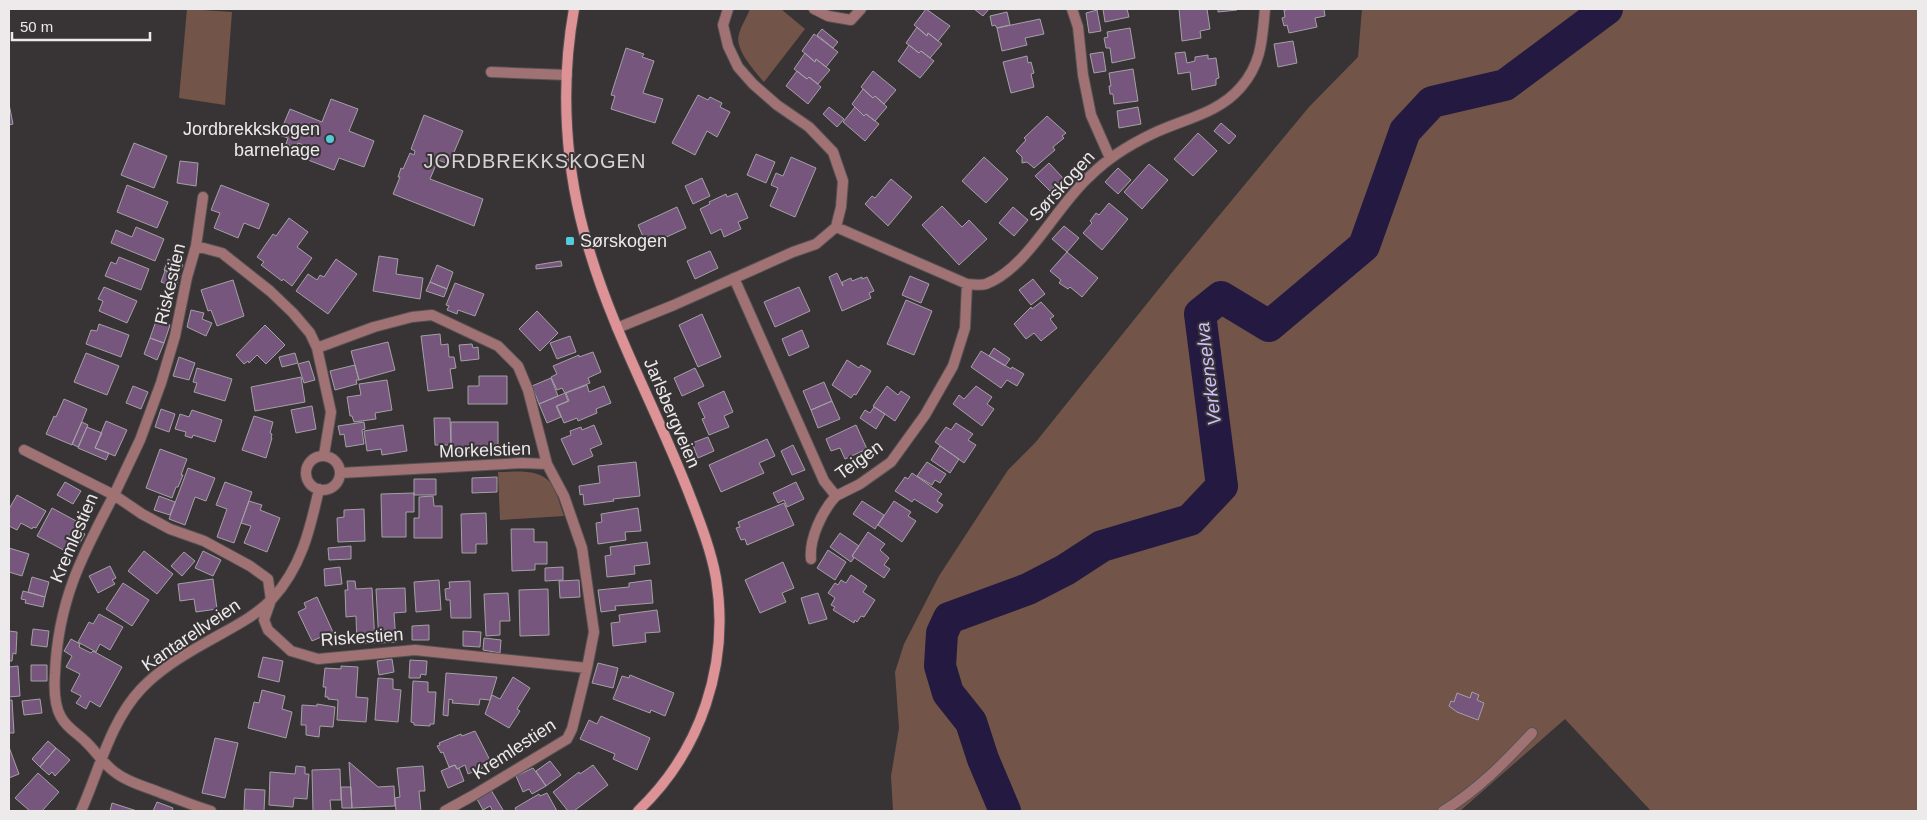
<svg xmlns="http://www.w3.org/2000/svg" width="1927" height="820" viewBox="0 0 1927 820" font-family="Helvetica,sans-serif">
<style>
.green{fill:#725548}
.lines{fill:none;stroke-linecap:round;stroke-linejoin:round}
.river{stroke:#241a41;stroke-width:32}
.building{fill:#76567d;stroke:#a3a1a4}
.service-casing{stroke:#555153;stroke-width:12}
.minor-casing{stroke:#555153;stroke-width:12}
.secondary-casing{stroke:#555153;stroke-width:12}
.service{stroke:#a17274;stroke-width:10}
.minor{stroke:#a17274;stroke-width:10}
.secondary{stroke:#dd9396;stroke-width:10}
.poi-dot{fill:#52cbda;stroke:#383436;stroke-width:2}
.labels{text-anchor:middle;stroke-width:4;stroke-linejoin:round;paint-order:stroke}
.poi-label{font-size:18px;fill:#edeaeb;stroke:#383436;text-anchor:end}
.street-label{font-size:18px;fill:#edeaeb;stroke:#383436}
.water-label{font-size:19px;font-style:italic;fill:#cac1fc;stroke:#383436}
.quarter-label{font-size:20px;letter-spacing:1px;fill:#d6d1d3;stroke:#383436}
</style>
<rect width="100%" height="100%" fill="#383436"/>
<path class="green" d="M187 9 232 12 225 105 179 98Z
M750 9H781L805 29 764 82C755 71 734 49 739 34 741 26 747 17 750 9Z
M1362 9H1918V811H1651L1565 719 1460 811H893L891 776 899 728 895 672 904 644 939 576 1008 470 1035 443 1174 270 1309 107 1358 57Z
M498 472C515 472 538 468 551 483 557 491 560 506 564 516L500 520Z"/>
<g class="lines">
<path class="river" d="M1005 811 983 759 971 722 948 693 940 666 942 633 949 618 1028 589 1065 570 1102 546 1190 520 1222 486 1200 314 1221 297 1269 326 1364 246 1405 131 1432 102 1505 85 1607 9"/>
</g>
<path class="building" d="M926 9 950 26 938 41 928 33 927 36 914 25Z
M974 9H989L983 16Z
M1103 9H1127L1129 17 1105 22Z
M1179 9H1207L1210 29 1200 31 1201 38 1182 41Z
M1218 9H1236L1237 10 1218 12Z
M1291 9H1324L1325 16 1315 18 1317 27 1289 33 1287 25 1284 26 1282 18 1285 17 1284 10Z
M1097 10 1101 31 1089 33 1086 13Z
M1007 12 1010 25 997 28 995 25 992 26 990 16Z
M1040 19 1044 34 1025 38 1027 45 1002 51 997 28Z
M917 27 927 36 928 33 942 44 930 58 921 51 919 53 906 43Z
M1130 28 1135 58 1112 63 1110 48H1106L1104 38 1108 37 1107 32Z
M822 29 838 42 833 48 817 35Z
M814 34 838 52 826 67 816 59 815 62 802 51Z
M1293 41 1297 63 1278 67 1274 44Z
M909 45 919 53 921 51 934 61 920 78 898 61Z
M626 48 644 54 642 57 654 61 643 93 663 99 655 123 611 109 615 96 611 95Z
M1103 52 1106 71 1094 73 1090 54Z
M1185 52 1187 63 1195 61V57L1208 55V59L1216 58 1219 78 1216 79V85L1192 90 1190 72 1178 74 1175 53Z
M805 53 815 62 816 59 830 70 818 84 809 77 807 79 794 69Z
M1027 56 1028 63 1031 62 1034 73 1031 74 1034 87 1011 93 1003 62Z
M1133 69 1138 101 1114 104 1113 94H1110L1109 86H1111L1109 73Z
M797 71 807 79 809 77 821 87 808 104 786 86Z
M873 71 896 90 884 104 875 96 873 98 861 87Z
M863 89 873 98 875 96 887 107 875 121 866 114 864 116 852 104Z
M698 95 708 100 710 97 722 103 720 107 730 112 717 137 707 131 695 155 672 143Z
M331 99 358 109 349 131 374 141 364 167 339 158 334 170 308 160 312 148 298 143 296 148 286 144 288 138 279 135 290 109 322 122Z
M9 104 13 124 9 125Z
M829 107 844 119 837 127 823 114Z
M855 107 864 116 866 114 879 124 865 141 843 122Z
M1138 107 1141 124 1119 128 1117 111Z
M424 115 463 131 449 164 438 160 430 179 483 199 474 226 393 194 400 177H398L401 168 403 169 410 153 414 155 415 151 411 149Z
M1047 116 1066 133 1062 136 1064 138 1053 147 1055 150 1034 168 1027 162 1022 163V157L1016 151 1026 140 1024 138Z
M1221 123 1236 136 1229 144 1214 131Z
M1198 133 1217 151 1193 176 1174 159Z
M134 143 167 156 154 188 121 175Z
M756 154 775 162 766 183 747 175Z
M791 157 816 168 795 217 770 206 778 188 771 185 776 173 783 176Z
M984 157 1008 179 986 203 962 181Z
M180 161 198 163 196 186 177 183Z
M1049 163 1063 178 1050 191 1035 176Z
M1149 164 1168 180 1142 209 1124 192Z
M1118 168 1131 180 1118 194 1105 182Z
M702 178 710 196 693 204 685 186Z
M891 179 912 197 888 226 865 204 872 196 875 198Z
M127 185 168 202 157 228 117 212Z
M221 185 269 204 259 229 244 223 238 238 214 228 220 213 211 210Z
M737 193 748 218 738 222 741 229 724 237 721 229 711 234 700 209 710 204 709 202 726 194 727 197Z
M1109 203 1128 219 1102 250 1083 233 1092 223 1090 221 1096 213 1099 215Z
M942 206 962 227 969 220 987 239 959 265 922 225Z
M677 207 686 228 647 246 638 225Z
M1013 207 1028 220 1014 236 999 223Z
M289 218 308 232 297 247 312 258 292 286 283 279 282 281 261 265 264 262 257 257 273 234 276 236Z
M1064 226 1079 238 1067 252 1052 239Z
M136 227 164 239 155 261 111 243 116 230 132 237Z
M710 251 718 268 695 279 687 261Z
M1067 252 1098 278 1082 297 1070 287 1068 289 1059 283 1061 280 1050 271Z
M379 256 398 259 396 274 423 278 420 299 373 291Z
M119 257 149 269 141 290 105 276 111 262 116 264Z
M168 259 183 265 178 275 180 276 164 270Z
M336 259 357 274 328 314 296 291 308 274 317 280 320 275 324 277Z
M561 261 562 266 536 269V265Z
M437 265 453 272 447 289 430 282Z
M164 270 180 276 175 287 161 282 165 271Z
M837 273 843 286 842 282 851 278 852 281 862 277V279L867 277 874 291 869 293 871 298 842 311 829 277Z
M910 276 929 284 921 303 902 295Z
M1033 279 1045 294 1031 305 1019 290Z
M233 280 244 316 217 326 211 310 208 311 201 290Z
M430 282 447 289 444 297 426 291Z
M455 283 484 294 475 316 458 310 457 314 447 310 449 306 446 305Z
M104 287 137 301 127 323 99 311 103 301 98 299Z
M799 287 810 311 775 327 764 302Z
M906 300 932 311 914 355 887 344Z
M1041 302 1054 316 1050 319 1057 328 1041 341 1034 333 1026 339 1014 324 1031 307 1032 309Z
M191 310 204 313 202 319 212 323 206 336 187 327Z
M537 311 558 333 540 351 519 329Z
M702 314 721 357 698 367 679 325Z
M156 321 170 325 164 343 150 338Z
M99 324 129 335 121 357 86 344 91 330 97 331Z
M265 325 285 345 266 364 257 355 249 363 248 361 244 364 236 355Z
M802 330 809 347 789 356 782 339Z
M440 334 441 345 448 344 449 357H454L456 368 450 369 453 388 428 391 421 336Z
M570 336 576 352 557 359 550 343Z
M150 338 164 343 157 360 144 354Z
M388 342 395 370 359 380 351 351Z
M472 344 473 348 478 347 479 359 461 361 459 345Z
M994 348 1010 359 1005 366 989 356Z
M981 351 1011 369 1012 367 1024 374 1017 386 1007 380 1001 388 971 367Z
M593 352 601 372 588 378 590 383 565 393 562 388 557 390 551 377 557 374 553 366 579 355V357Z
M86 353 119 366 107 395 74 382Z
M295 353 298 363 282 367 279 357Z
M179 357 195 363 189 380 173 376Z
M847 360 859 368 861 365 871 371 856 395 854 394 851 398 832 385Z
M309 361 315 380 304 383 298 364Z
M355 365 359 380H356L357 384 335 390 330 371Z
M197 368 232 379 225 401 194 392 197 383 193 382Z
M695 368 704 386 682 396 674 378Z
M479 376H507V404H468V386H479Z
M301 377 305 402 255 411 251 387Z
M551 378 558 396 539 404 532 386Z
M387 380 392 410 375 413 376 419 354 422 352 416H350L347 397 361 395 359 384Z
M824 382 832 401 811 410 803 391Z
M587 385 589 392 604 386 611 403 596 409 597 413 578 421 577 418 564 423 557 406 569 401 566 393Z
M133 386 148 392 141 409 126 403Z
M887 386 898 395 901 391 910 397 895 421 873 406Z
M976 386 992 397 987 404 994 409 982 426 953 404 959 395 964 399Z
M724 391 733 412 724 416 729 427 709 435 702 419 705 418 698 403Z
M565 393 568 401 556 406 561 417 547 423 539 404Z
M64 399 87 409 72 445 46 434 54 416 56 417Z
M832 401 840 419 818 428 811 410Z
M312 406 316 429 296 433 291 410Z
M874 407 885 414 876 429 860 418 865 410 870 413Z
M161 409 175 414 169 432 155 427Z
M192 410 222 420 215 442 193 435 192 438 185 436 186 432 175 429 180 414 189 417Z
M254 416 273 422 270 433 272 434 271 438H272L266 458 242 450Z
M434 418H450L451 445H435Z
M106 421 127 430 115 456 95 448Z
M82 422 88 425 78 447 72 444Z
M364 422 365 429 362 430 364 444 346 447 344 434 340 435 338 426Z
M451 422H498V452H451Z
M956 423 973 434 968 440 976 445 964 463 935 442 946 427 951 430Z
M403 425 407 451 382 455 381 449 367 451 364 431Z
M594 425 602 444 590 449 593 456 573 465 561 439 571 435 570 431 581 427 582 430Z
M856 425 867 449 845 459 840 448 831 451 826 439Z
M87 427 102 433 95 448 109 453 106 460 78 448Z
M708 437 714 451 698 458 692 443Z
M767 439 775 456 759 463 764 473 721 492 709 465Z
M793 445 805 470 792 475 781 451Z
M940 446 959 459 950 473 931 460Z
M160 449 187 459 181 475H183L178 487H176L172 498 146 488Z
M636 462 640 496 613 499 614 501 584 505 583 494 580 495 579 486 600 483 598 466Z
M927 462 946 474 940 483 935 480 932 485 917 476Z
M188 468 215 478 206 501 195 497 185 525 169 519Z
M912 473 942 494 937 501 943 505 937 513 914 499 912 502 895 491 905 477 908 479Z
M497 477V492L472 493V478Z
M414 479H436V495H414Z
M65 482 81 491 73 504 57 495Z
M225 482 252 492 234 543 217 537 227 509 216 505Z
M796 482 804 499 787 507 784 500 778 503 773 493Z
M414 493V512H406V537H382L381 494Z
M17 495 46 511 36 528 33 527 32 529 21 523 17 530 9 526V509Z
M159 496 175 502 170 515 154 510Z
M433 496 434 506H442V538H414V518H419V497Z
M249 501 262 505 260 510 280 518 267 552 244 543 251 526 241 523Z
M862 501 884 515 875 529 853 514Z
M894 501 911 512 908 516 916 521 902 542 878 525Z
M784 503 794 525 747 545 745 539 741 540 736 528 740 527 738 522Z
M52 508 78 522 74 528 85 534 73 555 37 536Z
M638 508 641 531 625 532 626 540 598 544 596 523 602 522 601 514Z
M364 509 365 541 338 542 337 518 344 517V510Z
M486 513 487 544H476V553H462L461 514Z
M511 529H534V542H547V564H535V570L512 571Z
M868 532 885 544 880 550 889 558 884 565 890 569 884 578 852 556Z
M840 533 859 546 852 556 854 558 851 562 830 547Z
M647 542 650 564 634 566 635 574 607 577 605 556 611 555 610 547Z
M351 546V559L329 560 328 548Z
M9 548 29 554 22 576 9 572Z
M828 550 846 562 835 580 817 568Z
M144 551 173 574 157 594 128 571Z
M203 551 221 560 213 576 195 568Z
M184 552 195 561 182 576 171 566Z
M783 562 794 588 782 593 786 602 760 613 745 580Z
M110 566 116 578 112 580 115 584 98 593 89 576Z
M340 567 342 584 325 586 324 569Z
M563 567V580L545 581V568Z
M851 575 867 586 863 592 875 600 864 617 861 616 857 622 855 620 854 623 833 610 835 607 831 605 835 598 828 593 835 583 838 585 841 580 846 583Z
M32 577 49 582 45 597 28 592Z
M213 579 217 609 196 612 194 599 180 601 178 584Z
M439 580 441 610 416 612 414 582Z
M579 580 580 597 560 598 559 581Z
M651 580 653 603 615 606 616 610 601 612 598 590 629 587V583Z
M347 581H355L356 589 372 588 375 643 357 644 356 616 346 617 345 590H348Z
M470 581 471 618H451L450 600H446L445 589 450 588 449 582Z
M123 583 149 600 132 626 106 609Z
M405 588 406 612 394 613 396 642 379 643 376 589Z
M548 589 549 635 520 636 519 590Z
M23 591 45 597 43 607 25 603 26 600 21 599Z
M508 593 510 621H500V635L486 636 484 594Z
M818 593 827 619 809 624 801 598Z
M317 597 333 632 312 641 298 612 306 608 304 603Z
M657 610 660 632 645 633 646 642 613 646 611 623 620 622 619 615Z
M99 614 123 627 110 650 100 644 96 652 78 642 89 622 93 624Z
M429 625V640H412V626Z
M33 629 49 631 47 647 31 645Z
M9 631 17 632 16 654 13 653 12 661H9Z
M463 631 481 632 480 647 463 646Z
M484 638 501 640 500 653 483 650Z
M71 639 80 644 79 647 91 653 93 651 122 667 100 707 90 701 86 709 76 703 81 696 71 691 80 674 66 667 72 656 64 651Z
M263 657 283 661 279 682 258 677Z
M392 659 394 672 379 675 377 661Z
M410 660 427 661 426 675 421 674 420 678H409Z
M598 663 618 668 613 688 592 683Z
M31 665H47V681H31Z
M18 666 20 696 9 697V667Z
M341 666 358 667 356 697 368 698 366 722 337 720 338 700 328 699V697H325L326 687H323L325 668 341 669Z
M446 673 497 677 490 700 480 699 479 705 452 703 453 700 449 699 448 716 443 715Z
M630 675 674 693 665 716 651 710 650 713 613 699 622 676 629 678Z
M513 677 530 688 517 709 520 711 509 728 485 714 492 695 500 699Z
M378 678 393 679V689L401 690 398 722 375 720Z
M413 681 428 682V692H436L434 724H430V726L414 725V723L411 722Z
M262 690 285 696 282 709 292 712 286 738 248 728 254 702 259 703Z
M1472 692 1479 695 1477 700 1484 703 1478 720 1457 712 1449 706 1451 701 1454 702 1457 693 1470 698Z
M40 699 42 713 24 715 22 701Z
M9 700H12L14 733H9Z
M317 704 335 707 333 727 320 726 319 737 306 735V725H301L302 705 317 706Z
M601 716 650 738 637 770 613 759 615 754 580 739 589 720 597 724Z
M475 731 492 764 468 774 465 765 457 769 455 765 449 767 443 752 441 753 437 746 440 745 439 743 461 734 462 736Z
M215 738 238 743 225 798 202 793Z
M48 741 56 748 40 767 32 759Z
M9 747 19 774 9 778Z
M56 748 70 760 55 776 52 772 49 775 40 767Z
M550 761 561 775 546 786 536 771Z
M349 762 378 787 394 786 395 806 352 808Z
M455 765 457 769 459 768 464 781 448 788 441 771Z
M593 765 608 785 574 811H568L553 792 579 772 580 774Z
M296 766 305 767V774H309L307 799 294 798 293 807 269 805 270 772 295 774Z
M423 766 425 791H419L421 811H396L395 798 400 797 397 768Z
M533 768 546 786 532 794 529 789 523 792 516 776Z
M340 769 341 800H330L331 811H313L312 770Z
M38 773 59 792 42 811H30L15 798Z
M341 787H351L352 808H342Z
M245 789 265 790 264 811 244 810Z
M491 790 503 810 502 811H493L490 806 483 810 477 799Z
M547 793 557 811H514L516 810 515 808 539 794 540 796Z
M157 802 173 808 172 811H153Z
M112 803 137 811H110Z"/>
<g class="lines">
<defs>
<path id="service" d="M814 9 828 16 851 20 861 9
M491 72 567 75
M811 559C809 539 822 511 836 496
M1443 811C1477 791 1506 761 1532 733"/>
<path id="minor" d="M1072 9 1078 27 1083 75 1091 115 1110 158
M203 197 196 246 187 277 175 336 161 383 140 440 114 495 142 514 170 529 204 541 250 566 268 579 271 600 264 620 268 630 291 651 318 659 415 650 587 668 594 632 582 548 564 496 547 464
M836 227 967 284C973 284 981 286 986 284 1028 268 1056 206 1090 176 1108 158 1129 145 1152 134 1183 119 1218 114 1241 87 1262 63 1262 39 1265 9
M196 246 222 253 270 291 293 313 310 333 317 348 331 412 324 455
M734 278 824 481 836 496 860 484 891 462 925 415 953 366 965 328 967 284
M617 328 674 305 793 252 816 244 836 227 841 207 843 181 833 152 809 127 777 105 753 84 738 67 728 46 723 25 728 9
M317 348 374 327 412 317 432 315 498 346 518 366 528 390 547 464 522 463 340 473
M24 450 114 495C81 557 58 602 55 673 54 687 54 705 61 717 67 728 77 733 85 741 96 751 103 764 116 773 129 783 147 787 161 793 178 799 194 806 211 811
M306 473a17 17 0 1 1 34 0a17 17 0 1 1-34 0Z
M81 811C99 771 110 722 141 689 159 670 182 656 205 643 227 630 254 618 272 599 301 568 310 530 319 489
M445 811 474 795 567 739 572 729 587 668"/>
<path id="secondary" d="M574 9C560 86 565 171 588 246 613 333 658 412 690 496 700 522 711 550 716 578 730 664 701 751 638 811"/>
</defs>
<use href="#service" class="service-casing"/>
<use href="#minor" class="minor-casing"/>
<use href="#secondary" class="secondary-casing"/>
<use href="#service" class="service"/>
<use href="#minor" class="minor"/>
<use href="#secondary" class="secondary"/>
</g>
<g class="poi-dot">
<circle cx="330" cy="139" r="5"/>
<rect x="565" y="236" width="10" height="10" rx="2.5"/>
</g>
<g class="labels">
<g class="poi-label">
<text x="320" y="135">Jordbrekkskogen<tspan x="320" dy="21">barnehage</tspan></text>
<text x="580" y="247" text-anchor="start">Sørskogen</text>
</g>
<g class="street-label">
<text transform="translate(1062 186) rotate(-48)" y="6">Sørskogen</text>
<text transform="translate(170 284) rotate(-77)" y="6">Riskestien</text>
<text transform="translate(672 413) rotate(67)" y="6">Jarlsbergveien</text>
<text transform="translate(485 450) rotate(-2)" y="6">Morkelstien</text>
<text transform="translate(859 460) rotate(-36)" y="6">Teigen</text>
<text transform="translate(74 538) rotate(-67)" y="6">Kremlestien</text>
<text transform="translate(191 635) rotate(-34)" y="6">Kantarellveien</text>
<text transform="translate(362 637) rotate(-4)" y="6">Riskestien</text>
<text transform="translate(514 749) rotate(-33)" y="6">Kremlestien</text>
</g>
<g class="water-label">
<text transform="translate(1208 374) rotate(-97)" y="7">Verkenselva</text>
</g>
<g class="quarter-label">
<text x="535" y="168">JORDBREKKSKOGEN</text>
</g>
</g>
<rect width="1927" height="820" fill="none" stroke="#edeaeb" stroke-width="20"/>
<path d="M12 32v8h138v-8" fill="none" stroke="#edeaeb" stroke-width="2.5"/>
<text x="20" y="32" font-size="15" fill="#edeaeb" stroke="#383436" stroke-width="4" paint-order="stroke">50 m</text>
</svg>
